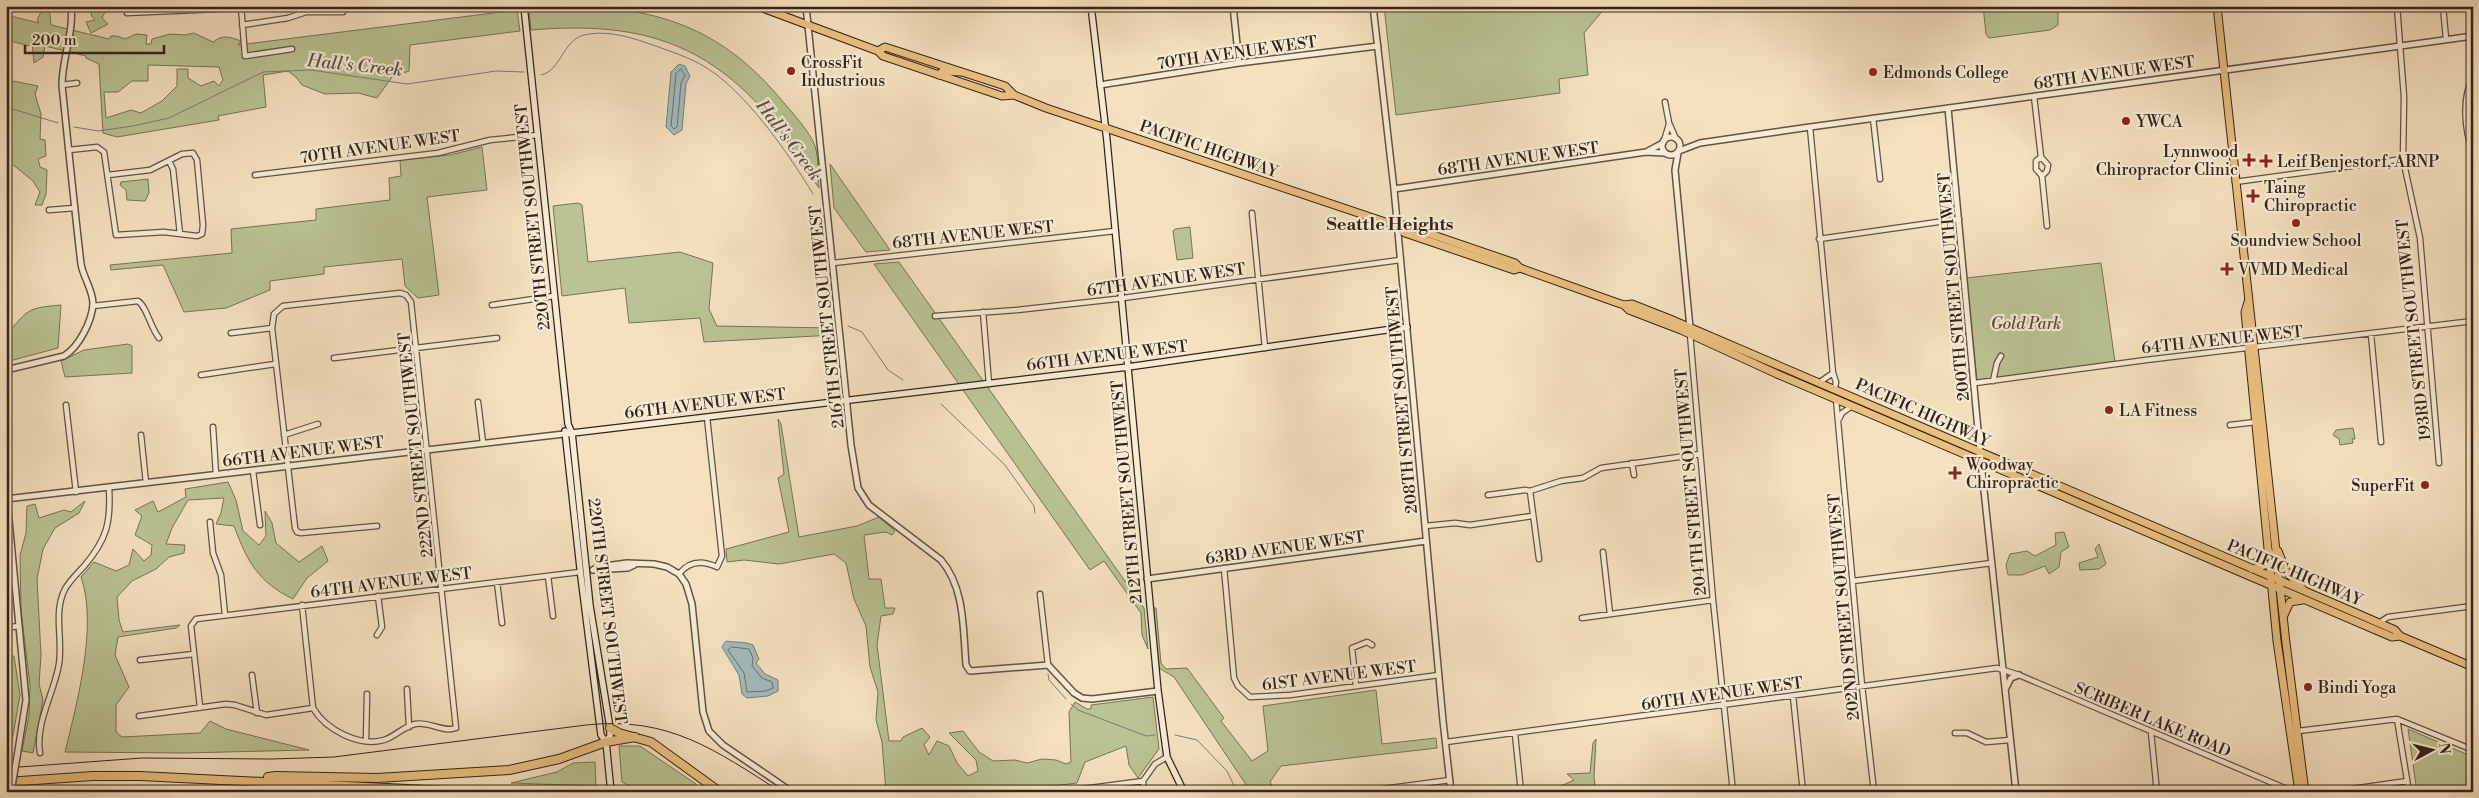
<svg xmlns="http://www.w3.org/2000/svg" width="2479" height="798" viewBox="0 0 2479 798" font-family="'Libre Bodoni',serif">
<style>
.green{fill:#bac393;stroke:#777357;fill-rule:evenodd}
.water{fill:#a2bbbd;stroke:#767e7c}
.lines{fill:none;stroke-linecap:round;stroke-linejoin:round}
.shore{stroke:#6b6f6c;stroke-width:1}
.stream{stroke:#767e7c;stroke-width:1}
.minor-casing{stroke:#645244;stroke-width:7}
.tertiary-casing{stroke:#645244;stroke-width:8}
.secondary-casing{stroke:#34231b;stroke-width:8}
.primary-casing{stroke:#34231b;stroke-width:9}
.trunk-casing{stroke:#34231b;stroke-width:9}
.motorway-casing{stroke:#34231b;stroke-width:10}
.minor{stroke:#f8ecd6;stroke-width:4.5}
.tertiary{stroke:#f8ecd6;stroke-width:5}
.secondary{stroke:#f8ecd6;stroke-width:5.5}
.primary{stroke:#eac080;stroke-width:7}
.trunk{stroke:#eac080;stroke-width:7}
.motorway{stroke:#eac080;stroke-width:8}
.tram{stroke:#34231b;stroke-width:1}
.tertiary-bridge-casing{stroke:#645244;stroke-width:8;stroke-linecap:butt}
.tertiary-bridge{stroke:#f8ecd6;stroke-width:5}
.poi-dot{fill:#8f2418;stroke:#f8ecd6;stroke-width:2}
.labels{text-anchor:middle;stroke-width:4.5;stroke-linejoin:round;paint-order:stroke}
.street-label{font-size:16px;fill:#34231b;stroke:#f8ecd6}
.poi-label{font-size:16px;fill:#34231b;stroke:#f8ecd6;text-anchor:start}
.park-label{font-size:16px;font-style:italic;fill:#564b39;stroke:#f8ecd6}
.water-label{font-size:18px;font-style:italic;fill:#55514c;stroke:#f8ecd6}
.neighbourhood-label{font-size:18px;font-weight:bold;fill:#34231b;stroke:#f8ecd6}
</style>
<rect width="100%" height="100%" fill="#f5e1c0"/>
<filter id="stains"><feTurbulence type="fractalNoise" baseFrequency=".004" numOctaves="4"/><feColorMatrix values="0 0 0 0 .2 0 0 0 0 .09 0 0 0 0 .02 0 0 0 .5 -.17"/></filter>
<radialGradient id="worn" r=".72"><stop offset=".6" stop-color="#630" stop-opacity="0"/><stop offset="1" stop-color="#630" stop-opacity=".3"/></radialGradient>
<path class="green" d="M36 6H49L51 25 109 39 111 36H117L125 39 136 34 147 35 146 44H151L152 39 170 34 185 35 194 33 213 42C223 34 230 37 241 41L238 45 517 10 520 31 410 45 409 71 392 77 377 98 358 93 325 94 302 85 296 77 288 71 263 75 266 107 223 115 218 116 219 120 117 137 103 133 99 64 86 58V56L45 46 43 57 34 63 32 43 30 46 6 40V15L39 23 37 20 42 10ZM148 65 219 67 223 80 219 86 214 81 201 86 188 78V69H177V86L162 101 141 113 131 110 106 118 104 92H118L132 81H148Z
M93 6H101L105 12 102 18 108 24 91 33 86 22 95 20 91 15Z
M559 6C655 6 721 26 784 103 792 112 812 135 815 146 819 159 818 174 819 188 801 162 784 135 764 111 698 36 626 22 531 30L529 9Z
M1384 6H1625L1604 9 1584 33 1588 75 1559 79 1560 93 1396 115Z
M1983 6H2058V25L2050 30 1989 38 1986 34Z
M13 81 38 86 35 94 41 114 40 139 45 140 46 156 38 159 40 167 47 170 46 194 42 205H35L40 192 33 181 11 163 6 169V84Z
M482 147 487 190 427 197 439 295 418 298 405 286 402 259 324 267V274L270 281V290L226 308 184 312 163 265 111 270 110 265 232 253 231 229 316 220V209L390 200 389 178 401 176 400 160 450 155Z
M830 164 890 250 866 252 834 208Z
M148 179 149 193 145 201 127 200 126 190 120 185 121 182Z
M578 203 582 205 588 262 680 252 713 263 709 309 717 326 833 328 834 335 704 342 700 318 629 323 625 288 562 296 553 206Z
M1190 227 1193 258 1177 260 1173 231 1175 229Z
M899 262 1144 608 1148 649 1142 635 1141 613 1104 561 1090 570 874 264Z
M2101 263 2115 362 1977 381 1966 278Z
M61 305 58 348 6 362V331L9 332C29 308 29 308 61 305Z
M128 344 132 346V373L65 377 61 361 84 350Z
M778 419 781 424 799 537 857 526 879 517 895 531 892 535 886 532 864 535 869 579H881L885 608H895L893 614 881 616 877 645 889 741H901L903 737 922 728 930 737 924 745 929 755 937 741 949 746 957 763 968 776 978 771 976 760 949 733 963 731 979 752 993 761 1015 760 1027 763 1042 759 1056 760 1066 764 1071 762 1069 712 1075 702 1087 709H1091V705L1153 697 1159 749 1138 778 1129 765 1126 746 1085 762 1077 783 1004 792H886L882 742 876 720 878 692 870 667 866 626 854 599 846 563 834 554 779 564 744 560 727 562 726 549 789 532 778 478 784 474Z
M2353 428 2355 439H2352L2353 443 2340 445 2339 439 2333 435 2336 430Z
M228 482 236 500 243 531 259 545 266 536 265 511 272 523 276 543 299 562 322 546 328 561 307 578 293 599C258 582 247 561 234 526L216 524 221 513 224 498 188 500 172 528 166 544 185 545 184 553 169 557 156 569 132 581 117 597 119 620 123 632 180 625 176 628 118 637 115 655 129 687 116 705V732L122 737 200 733 210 721 226 729 309 750 184 753 65 752C77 703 98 625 81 577L94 562 116 571 129 565 133 549 144 561 151 555 152 545 135 535 142 516 135 510 153 501 158 512 186 497 185 489Z
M85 501 79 513 55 528 43 549 37 579 41 655 39 684 43 700 33 753 22 751 29 716 30 686 21 610 20 555 26 533 27 506 35 504 39 518 64 510 71 512Z
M2064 532 2069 547 2061 552 2059 567 2049 574 2045 566 2022 575H2008L2006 565 2010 554 2027 551 2035 556 2056 545 2055 533Z
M2099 544 2106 564 2099 569 2080 570 2079 563 2098 557 2095 549Z
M1153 608H1156L1161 663 1166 669 1187 668 1224 718 1221 721 1252 761 1268 751 1263 706 1376 690 1382 744 1436 738 1437 748 1281 766 1270 782 1276 792H1251L1174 677 1159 668Z
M6 656H14L20 695 9 759 6 758Z
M2408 729 2473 757V785L2417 792Z
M1596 739 1594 777 1596 792H1553L1552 790 1574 780 1567 774 1590 773 1593 743Z
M619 746H640L696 784 695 792C670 792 644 794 622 782Z
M595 762 596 786 511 783 557 772 573 763Z"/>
<path class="water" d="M679 64 685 66 690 76 686 84 682 130 674 135 666 127 671 72Z
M726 641C736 643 744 641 753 645L759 659 756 663 765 674 778 680V691L768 696 747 698 742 694 739 675 722 647Z"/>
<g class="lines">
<path class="shore" d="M681 69 685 75 681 83 677 127 674 129 671 126 676 74Z
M732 647 749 649 753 658 752 666 762 678 772 682 773 688 766 691 747 692 744 673 728 650Z"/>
<path class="stream" d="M541 75C561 71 562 41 584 35 604 30 627 36 647 43 664 49 683 55 700 64 742 86 789 154 813 194
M6 107 58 123
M74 127 98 131 133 126 169 118 263 72 311 70 407 84 496 71 524 72
M816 212 823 231 828 307
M848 326 862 332 888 370 903 380
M941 404 1005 465 1034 506 1035 513
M1048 674 1049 680 1066 699
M1071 704 1078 710 1146 736 1155 735
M1175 735 1197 740 1227 771 1237 792"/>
<defs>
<path id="minor" d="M241 6 245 56 292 49
M2397 6 2404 97 2403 159 2420 238 2439 463
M2443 6 2446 39
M127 13 241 8
M242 25 288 18 306 12H343L342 6
M2473 77C2462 97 2464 130 2473 151
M62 85 77 83
M2034 96 2041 157 2048 165 2047 171 2042 176
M1665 102 1669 123 1676 139
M1873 118 1880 179
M1810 127 1833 373 1836 382 1835 388
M1664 141 1669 124
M69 150 97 147 104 152 116 235 164 232 197 236 202 234 203 225 197 160 193 153 182 154 150 170 108 175
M2041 157 2036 161V169L2042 176 2047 226
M169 161 173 169 180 234
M255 175 438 153 490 140 538 135
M2235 182 2403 159
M49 210 75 208
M1252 213 1265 348
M1819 239 1959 219
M833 263 1115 231
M492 305 554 296
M93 306 138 301C147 307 150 327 159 338
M983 312 989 384
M935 316 1017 310 1116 299 1400 260
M231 333 272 328
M1690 334 1713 600 1733 792
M2371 334 2381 442
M334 358 497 338
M201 375 275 364
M1993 381 1997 363 2001 356
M1820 382 1833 373
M1975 383 2146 360 2473 321
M1836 399 1862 686 1874 792
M478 402 483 443
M66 405 76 492
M1839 419 1842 413 1852 406
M2230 425 2256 422
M213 427 216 475
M141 435 146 483
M284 435 318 424
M1632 463 1634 475
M253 471 260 525
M1530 491 1561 481 1583 478 1601 468 1700 454
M1530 491 1539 559
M1488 495 1525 490 1530 491
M210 522 213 553 221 575 225 615
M1425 526 1455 523 1470 525 1532 516
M1603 552 1610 614
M1224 568 1234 678 1238 686 1250 697 1290 695 1439 675
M6 570 13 569
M679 574C689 561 702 560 717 567L722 556 707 417
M548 576 553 616
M1853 581 1992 563
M497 582 502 623
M1040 594 1048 665
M302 605 313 708
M1582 618 1713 600
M2379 623 2388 617 2473 606
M6 628 18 626
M377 635 382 627 378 596
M140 660 194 654
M252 675 257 713
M1356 686 1352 648 1367 642 1372 645
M407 689 409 727
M1793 696 1803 792
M200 707 191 626 196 619 580 572
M139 716 226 704 235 705 266 715 313 708C326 730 359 747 384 740 394 737 403 727 415 724 429 721 443 733 456 728L411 302 406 295 400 293 283 306 274 314 272 328 295 528 297 532 301 533 377 526
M2397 719 2409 792
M2298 731 2397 719 2473 750
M2151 732 2157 792
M1955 733H1967L1986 742 2010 740
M1515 734 1521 792
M366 741 367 694
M1446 742 1997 668 2019 675 2294 792
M40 753C35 722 54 694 59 664 63 639 53 612 65 589 70 580 79 572 85 565 107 539 111 522 109 488
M1143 781 1144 792
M1060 792 1143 781 1155 764 1167 757
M1360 792 1450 780
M2331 792 2407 781"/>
<path id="tertiary" d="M806 6 851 445 858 488 869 505 941 560C965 588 963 629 966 665L970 671 1048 665 1074 693 1082 698 1092 699 1158 691
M1233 6 1239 63
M1373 6 1394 189 1443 721 1451 792
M1100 85 1239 63 1378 46
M1948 108 1981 462 2016 792
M1662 146a9 9 0 1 1 18 0a9 9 0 1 1-18 0Z
M1648 151 1663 143
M1679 151 1700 143 1803 128 2473 36
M1678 153 1675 170 1690 328
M1394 189 1646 152 1664 153
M6 370 64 356C79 347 92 321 93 304 93 290 83 277 81 264 74 204 68 144 62 85 62 58 74 33 71 6
M6 488 26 700 17 757
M6 499 564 434
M593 570 598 567 627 563 654 564 667 567 679 574 686 584 692 604 703 712 709 731 723 745 792 792
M593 570 628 568 634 565
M1147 579 1426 541
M2006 688 2011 678 2019 675"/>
<path id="secondary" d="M524 6 568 424 572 433 590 606 610 728V736L606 742
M1091 6 1107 141 1158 691 1167 757 1184 792
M565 431 581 577 601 735 606 742 611 792
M564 434 1128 367 1407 327"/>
<path id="primary" d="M2217 6 2286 643 2305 792
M939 75 943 71 961 72
M2248 302 2245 312 2277 641 2299 792"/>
<path id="trunk" d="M744 6 759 7
M757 6 878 51 883 56 1002 96 1014 95
M878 51 885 47 1005 86 1014 95 1046 108 1397 226 1405 233 1514 270 1520 268
M1397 226 1404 225 1515 263 1520 268 1615 302 1624 305 1632 304 1670 319 2356 613 2395 630 2400 636 2473 667
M1624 305 1629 310 1681 330 1777 374 2392 637 2400 636
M2278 551 2286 571 2302 588
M2252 569 2265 565 2270 553
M2284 615 2290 602 2302 600"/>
<path id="motorway" d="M610 728 619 733 651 742 720 792
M268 777 276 776 377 778 509 770 559 759 606 742 635 737
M6 782 93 776H140L469 792"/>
</defs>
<use href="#minor" class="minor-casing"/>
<use href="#tertiary" class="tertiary-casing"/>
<use href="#secondary" class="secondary-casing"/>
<use href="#primary" class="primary-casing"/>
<use href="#trunk" class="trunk-casing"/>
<use href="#motorway" class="motorway-casing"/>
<use href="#minor" class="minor"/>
<use href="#tertiary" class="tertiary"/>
<use href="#secondary" class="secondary"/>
<use href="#primary" class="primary"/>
<use href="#trunk" class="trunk"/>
<use href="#motorway" class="motorway"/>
<path class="tram" d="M6 768 142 758 272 759 334 757 586 725C669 716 715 750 781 792"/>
<defs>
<path id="tertiary-bridge" d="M11 792 17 757"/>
</defs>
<use href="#tertiary-bridge" class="tertiary-bridge-casing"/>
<use href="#tertiary-bridge" class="tertiary-bridge"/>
</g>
<g class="poi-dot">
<circle cx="791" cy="71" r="5"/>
<circle cx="1873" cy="72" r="5"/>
<circle cx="2126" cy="121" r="5"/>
<path d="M2246.5 152.5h5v5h5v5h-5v5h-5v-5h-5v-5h5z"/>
<path d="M2263.5 153.5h5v5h5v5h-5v5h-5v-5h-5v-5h5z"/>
<path d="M2250.5 188.5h5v5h5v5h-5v5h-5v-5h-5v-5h5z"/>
<circle cx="2296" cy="223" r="5"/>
<path d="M2224.5 261.5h5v5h5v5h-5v5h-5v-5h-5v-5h5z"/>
<circle cx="2109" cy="410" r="5"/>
<path d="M1952.5 465.5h5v5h5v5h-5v5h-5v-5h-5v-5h5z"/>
<circle cx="2425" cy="485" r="5"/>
<circle cx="2308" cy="687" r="5"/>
</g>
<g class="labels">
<g class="street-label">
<text transform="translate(1237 52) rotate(-8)" y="6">70TH AVENUE WEST</text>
<text transform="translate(2114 72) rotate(-8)" y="6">68TH AVENUE WEST</text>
<text transform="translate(380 146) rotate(-8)" y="6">70TH AVENUE WEST</text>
<text transform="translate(1209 148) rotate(19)" y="6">PACIFIC HIGHWAY</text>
<text transform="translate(1518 158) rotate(-8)" y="6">68TH AVENUE WEST</text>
<text transform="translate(532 217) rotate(-96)" y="6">220TH STREET SOUTHWEST</text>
<text transform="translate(973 234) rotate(-6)" y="6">68TH AVENUE WEST</text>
<text transform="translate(1166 279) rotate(-8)" y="6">67TH AVENUE WEST</text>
<text transform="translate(1953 287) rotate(-95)" y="6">200TH STREET SOUTHWEST</text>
<text transform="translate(826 317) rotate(-96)" y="6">216TH STREET SOUTHWEST</text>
<text transform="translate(2413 330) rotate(-96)" y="6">193RD STREET SOUTHWEST</text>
<text transform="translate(2222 339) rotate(-6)" y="6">64TH AVENUE WEST</text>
<text transform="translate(1107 355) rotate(-7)" y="6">66TH AVENUE WEST</text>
<text transform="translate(1401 400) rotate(-95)" y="6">208TH STREET SOUTHWEST</text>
<text transform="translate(705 403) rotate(-7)" y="6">66TH AVENUE WEST</text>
<text transform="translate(1923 412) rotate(24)" y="6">PACIFIC HIGHWAY</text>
<text transform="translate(415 445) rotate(-96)" y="6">222ND STREET SOUTHWEST</text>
<text transform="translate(303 451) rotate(-7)" y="6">66TH AVENUE WEST</text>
<text transform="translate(1690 482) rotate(-95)" y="6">204TH STREET SOUTHWEST</text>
<text transform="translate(1126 492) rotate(-95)" y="6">212TH STREET SOUTHWEST</text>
<text transform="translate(1285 547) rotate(-8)" y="6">63RD AVENUE WEST</text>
<text transform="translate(2295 572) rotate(23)" y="6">PACIFIC HIGHWAY</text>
<text transform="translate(391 582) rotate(-7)" y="6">64TH AVENUE WEST</text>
<text transform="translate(1843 607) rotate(-95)" y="6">202ND STREET SOUTHWEST</text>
<text transform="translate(608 611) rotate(83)" y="6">220TH STREET SOUTHWEST</text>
<text transform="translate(1339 675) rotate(-7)" y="6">61ST AVENUE WEST</text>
<text transform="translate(1722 693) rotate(-8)" y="6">60TH AVENUE WEST</text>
<text transform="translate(2153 719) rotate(23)" y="6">SCRIBER LAKE ROAD</text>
</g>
<g class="poi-label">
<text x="801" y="68">CrossFit<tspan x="801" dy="18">Industrious</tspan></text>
<text x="1883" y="78">Edmonds College</text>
<text x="2136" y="127">YWCA</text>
<text x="2238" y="157" text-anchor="end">Lynnwood<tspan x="2238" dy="18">Chiropractor Clinic</tspan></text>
<text x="2277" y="167">Leif Benjestorf, ARNP</text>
<text x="2264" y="193">Taing<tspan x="2264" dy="18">Chiropractic</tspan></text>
<text x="2296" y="246" text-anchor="middle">Soundview School</text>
<text x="2238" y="275">VVMD Medical</text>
<text x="2119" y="416">LA Fitness</text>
<text x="1966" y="470">Woodway<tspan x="1966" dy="18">Chiropractic</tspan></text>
<text x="2415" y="491" text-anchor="end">SuperFit</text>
<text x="2318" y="693">Bindi Yoga</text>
</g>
<g class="park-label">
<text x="2026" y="329">Gold Park</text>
</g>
<g class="water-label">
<text transform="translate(355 65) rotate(6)" y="6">Hall's Creek</text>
<text transform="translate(789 140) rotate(53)" y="6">Hall's Creek</text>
</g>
<g class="neighbourhood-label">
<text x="1390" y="230">Seattle Heights</text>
</g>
</g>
<rect width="2479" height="798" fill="none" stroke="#f5e1c0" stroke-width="25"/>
<rect x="8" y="8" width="2464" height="783" fill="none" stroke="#34231b" stroke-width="2.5"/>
<rect x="12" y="12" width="2454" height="773" fill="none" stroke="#34231b"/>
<g transform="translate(2432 750) rotate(83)" stroke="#f8ecd6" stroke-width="4" paint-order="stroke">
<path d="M0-4L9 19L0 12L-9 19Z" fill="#34231b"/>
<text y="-8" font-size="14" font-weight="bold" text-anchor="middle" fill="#34231b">N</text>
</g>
<path d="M25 45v8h139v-8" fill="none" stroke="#34231b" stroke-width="2.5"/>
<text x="32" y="45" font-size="15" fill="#34231b" stroke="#f8ecd6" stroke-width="4" paint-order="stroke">200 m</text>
<rect width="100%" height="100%" filter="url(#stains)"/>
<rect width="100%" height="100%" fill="url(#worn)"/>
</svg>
